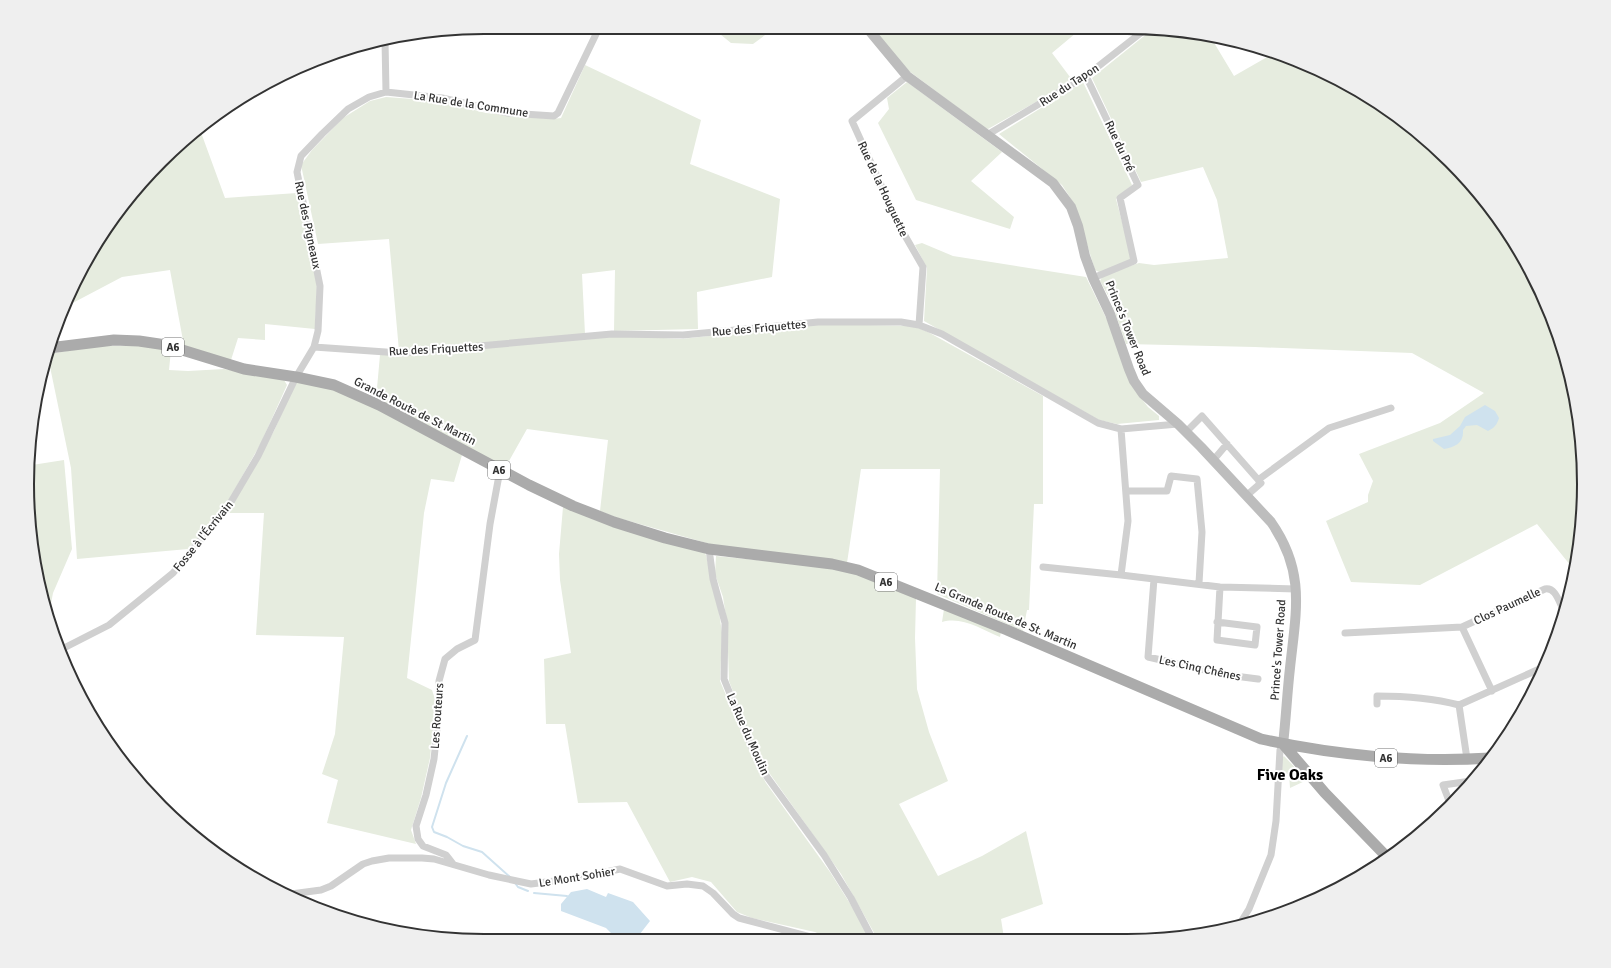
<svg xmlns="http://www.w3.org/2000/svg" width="1611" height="968" viewBox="0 0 1611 968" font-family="Signika,sans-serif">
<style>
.green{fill:#e6ecdf}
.water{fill:#cfe2ee}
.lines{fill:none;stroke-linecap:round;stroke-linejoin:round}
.stream{stroke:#cfe2ee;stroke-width:2}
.minor{stroke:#d0d0d0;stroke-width:7}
.secondary{stroke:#bdbdbd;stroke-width:10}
.primary{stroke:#ababab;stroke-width:11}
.labels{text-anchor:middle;stroke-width:4;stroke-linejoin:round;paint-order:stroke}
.shield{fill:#fff;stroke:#707070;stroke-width:1}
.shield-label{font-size:11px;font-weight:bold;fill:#333}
.street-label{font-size:12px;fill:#333;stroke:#fff}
.district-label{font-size:16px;font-weight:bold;fill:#000;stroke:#fff}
.rim{fill:none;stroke:#333;stroke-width:2}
</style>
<rect width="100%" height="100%" fill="#fff"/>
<path class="green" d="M1082 28 1052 53 1073 81 988 129 985 128 909 71 872 29Z
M1154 28 1205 38 1213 41 1234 76 1276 52 1381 104 1450 161 1507 230 1549 309 1575 395 1584 484 1575 571 1537 524 1420 585 1351 582 1326 521 1368 502V495L1373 481 1359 454 1440 423 1484 393 1412 353 1255 347 1126 344 1111 301 1100 281 1102 277 1110 273 1139 263 1154 265 1228 258 1217 200 1203 167 1141 182 1092 78Z
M715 30H772L753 44 731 43Z
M585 65 701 120 690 164 780 199 772 277 697 292 698 329 614 331 615 270 582 274 585 334 399 351 389 239 318 244 301 165 312 150 343 118 370 101 386 97 440 101 486 113 552 119 561 118Z
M907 82 1002 152 971 181 1014 217 1010 229 916 200 878 123 889 109 887 98Z
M1083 82 1132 185 1116 199 1132 260 1101 273 1095 270 1075 205 1062 185 999 134Z
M199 127 225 198 297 193 317 284 315 329 265 324V340L238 338 231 360 184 346 170 270 122 277 67 306 104 230 161 161Z
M922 243 953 256 1086 277 1110 326 1134 389 1148 407 1159 416V420L1117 424 1099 420 924 321 927 268 915 245Z
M820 324 914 326 928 332 1043 396V504H1034L1029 610H1027L1023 631 937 594 940 469H861L847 563 710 544 615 517 600 511 608 440 527 429 505 468 376 399 380 355 593 338 629 336 681 339Z
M97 346H142L171 350 169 370 188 371 224 369 284 380 287 385 261 443 226 505 188 549 77 559 71 468 49 362V354Z
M296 381 338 391 386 413 462 455 454 482 431 479 424 513 407 678 432 690 436 702 430 758 421 798 411 830 416 844 327 823 338 780 322 774 335 734 344 637 256 635 264 513H228L274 431Z
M29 452 32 465 64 460 72 549 53 593 48 619 36 573 27 484Z
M563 507 702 550 706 555 719 612 722 633 720 681 752 757 766 783 830 872 856 913 869 938 830 939 815 932 752 918 737 912 711 882 692 877 670 882 627 802 578 803 565 724H546L544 659 571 653 560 580 559 554Z
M716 556 840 568 916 598 915 638 917 689 929 732 948 781 899 804 938 876 982 856 1026 831 1043 904 1001 919 1004 938H877L841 874 770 774 755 748 729 681 727 623 723 597 715 574Z
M944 609 1001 632 1000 637C981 629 962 616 942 622Z
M1284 756 1307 780 1290 788 1289 774H1280L1281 759Z"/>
<path class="water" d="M1485 405 1495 411 1499 418C1497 425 1494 428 1488 431L1477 425 1466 426 1463 430C1464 443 1455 447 1444 449L1433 441V439L1450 435 1460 426 1465 417Z
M587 889 606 897 608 893 633 902 650 921 636 939H617L606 928 561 911V904L571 892Z"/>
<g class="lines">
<path class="stream" d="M467 736 446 783 432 827 434 832 447 837 463 846 482 852 510 877
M515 883 518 887 528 891
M534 893 567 896"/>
<path class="minor" d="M907 76 852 121 900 227 923 267 919 325
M1086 76 1138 185 1120 198 1134 261 1093 278
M386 92 442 98 508 113 554 116 558 113 598 30
M987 135 1086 76 1147 28
M314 347 400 353 612 334 683 335 818 322H901L919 325 942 334 1098 423 1121 429 1178 424
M1121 429 1128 521 1121 575 1220 587 1296 589
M1186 432 1202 416 1261 483 1246 496
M1216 457 1227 444
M1258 480 1329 428 1391 408
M1126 491H1167L1171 476 1197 479 1202 532 1199 583
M709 549 713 579 725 623 724 679 752 748 767 777 824 855 851 898 872 938
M1043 567 1121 575
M1154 579 1148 657 1227 675 1258 679
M1217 622 1257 627 1255 645 1217 640 1220 587
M1345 633 1462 627
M60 650 109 625 173 573 228 507 258 456 296 377 314 347 318 331 320 286 297 172 301 156 322 134 348 109 369 97 386 92 385 40
M1492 691 1462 627 1545 589C1556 587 1559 603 1564 611
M1377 704V696C1404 696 1432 698 1459 705
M1467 759 1459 705 1546 666
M1451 806 1443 785 1471 781
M453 864 446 855 423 846 418 839 416 826 426 795 434 759 439 710V681L445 659 457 649 475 640 490 524 500 470
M291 894 321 890 331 886 363 864 372 861 389 858H422L434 859 489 875 531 884 578 878 620 869 667 886 687 884 703 886 713 893 733 914 739 918 818 939
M1239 925 1249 909 1271 855 1276 821 1280 750 1283 744"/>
<path class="secondary" d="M868 29 907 76 1053 183 1071 207 1078 226 1085 256 1093 278 1110 314 1129 369 1134 381 1143 394 1178 424 1201 447 1271 522C1306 572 1296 611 1290 668 1287 694 1286 719 1283 744"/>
<path class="primary" d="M49 348 114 340 139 341 166 345 244 369 296 377 334 385 379 405 529 485 573 506 614 522 665 538 709 549 832 564 858 570 1007 630 1261 739C1333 755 1416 763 1490 758
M1283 744 1325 793 1386 856"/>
</g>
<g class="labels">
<g class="shield">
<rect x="162" y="338" width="22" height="18" rx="3"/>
<rect x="488" y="461" width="22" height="18" rx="3"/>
<rect x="875" y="573" width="22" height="18" rx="3"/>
<rect x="1375" y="749" width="22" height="18" rx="3"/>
</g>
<g class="shield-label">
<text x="173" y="351">A6</text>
<text x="499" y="474">A6</text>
<text x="886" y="586">A6</text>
<text x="1386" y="762">A6</text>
</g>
<g class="street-label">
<text transform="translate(1069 85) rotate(-33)" y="4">Rue du Tapon</text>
<text transform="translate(471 104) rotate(9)" y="4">La Rue de la Commune</text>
<text transform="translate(1120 146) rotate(65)" y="4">Rue du Pré</text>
<text transform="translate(883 189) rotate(65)" y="4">Rue de la Houguette</text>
<text transform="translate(308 225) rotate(78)" y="4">Rue des Pigneaux</text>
<text transform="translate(759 328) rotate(-5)" y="4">Rue des Friquettes</text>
<text transform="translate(1128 328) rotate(68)" y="4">Prince's Tower Road</text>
<text transform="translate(436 349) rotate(-3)" y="4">Rue des Friquettes</text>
<text transform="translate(415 411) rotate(27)" y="4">Grande Route de St Martin</text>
<text transform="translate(203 536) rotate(-51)" y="4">Fosse à l'Écrivain</text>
<text transform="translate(1507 606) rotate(-25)" y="4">Clos Paumelle</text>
<text transform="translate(1006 616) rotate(23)" y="4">La Grande Route de St. Martin</text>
<text transform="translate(1278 650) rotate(-86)" y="4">Prince's Tower Road</text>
<text transform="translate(1200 668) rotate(12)" y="4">Les Cinq Chênes</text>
<text transform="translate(437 716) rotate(-86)" y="4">Les Routeurs</text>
<text transform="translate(748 734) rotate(66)" y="4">La Rue du Moulin</text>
<text transform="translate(577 877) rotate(-9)" y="4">Le Mont Sohier</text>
</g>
<g class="district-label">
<text x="1290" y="780">Five Oaks</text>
</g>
</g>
<path d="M0 0H1611V968H0ZM484 34H1127A450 450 0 0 1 1577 484V484A450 450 0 0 1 1127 934H484A450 450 0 0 1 34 484V484A450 450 0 0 1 484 34Z" fill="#efefef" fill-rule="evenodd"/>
<path class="rim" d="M484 34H1127A450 450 0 0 1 1577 484V484A450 450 0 0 1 1127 934H484A450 450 0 0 1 34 484V484A450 450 0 0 1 484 34Z"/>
</svg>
